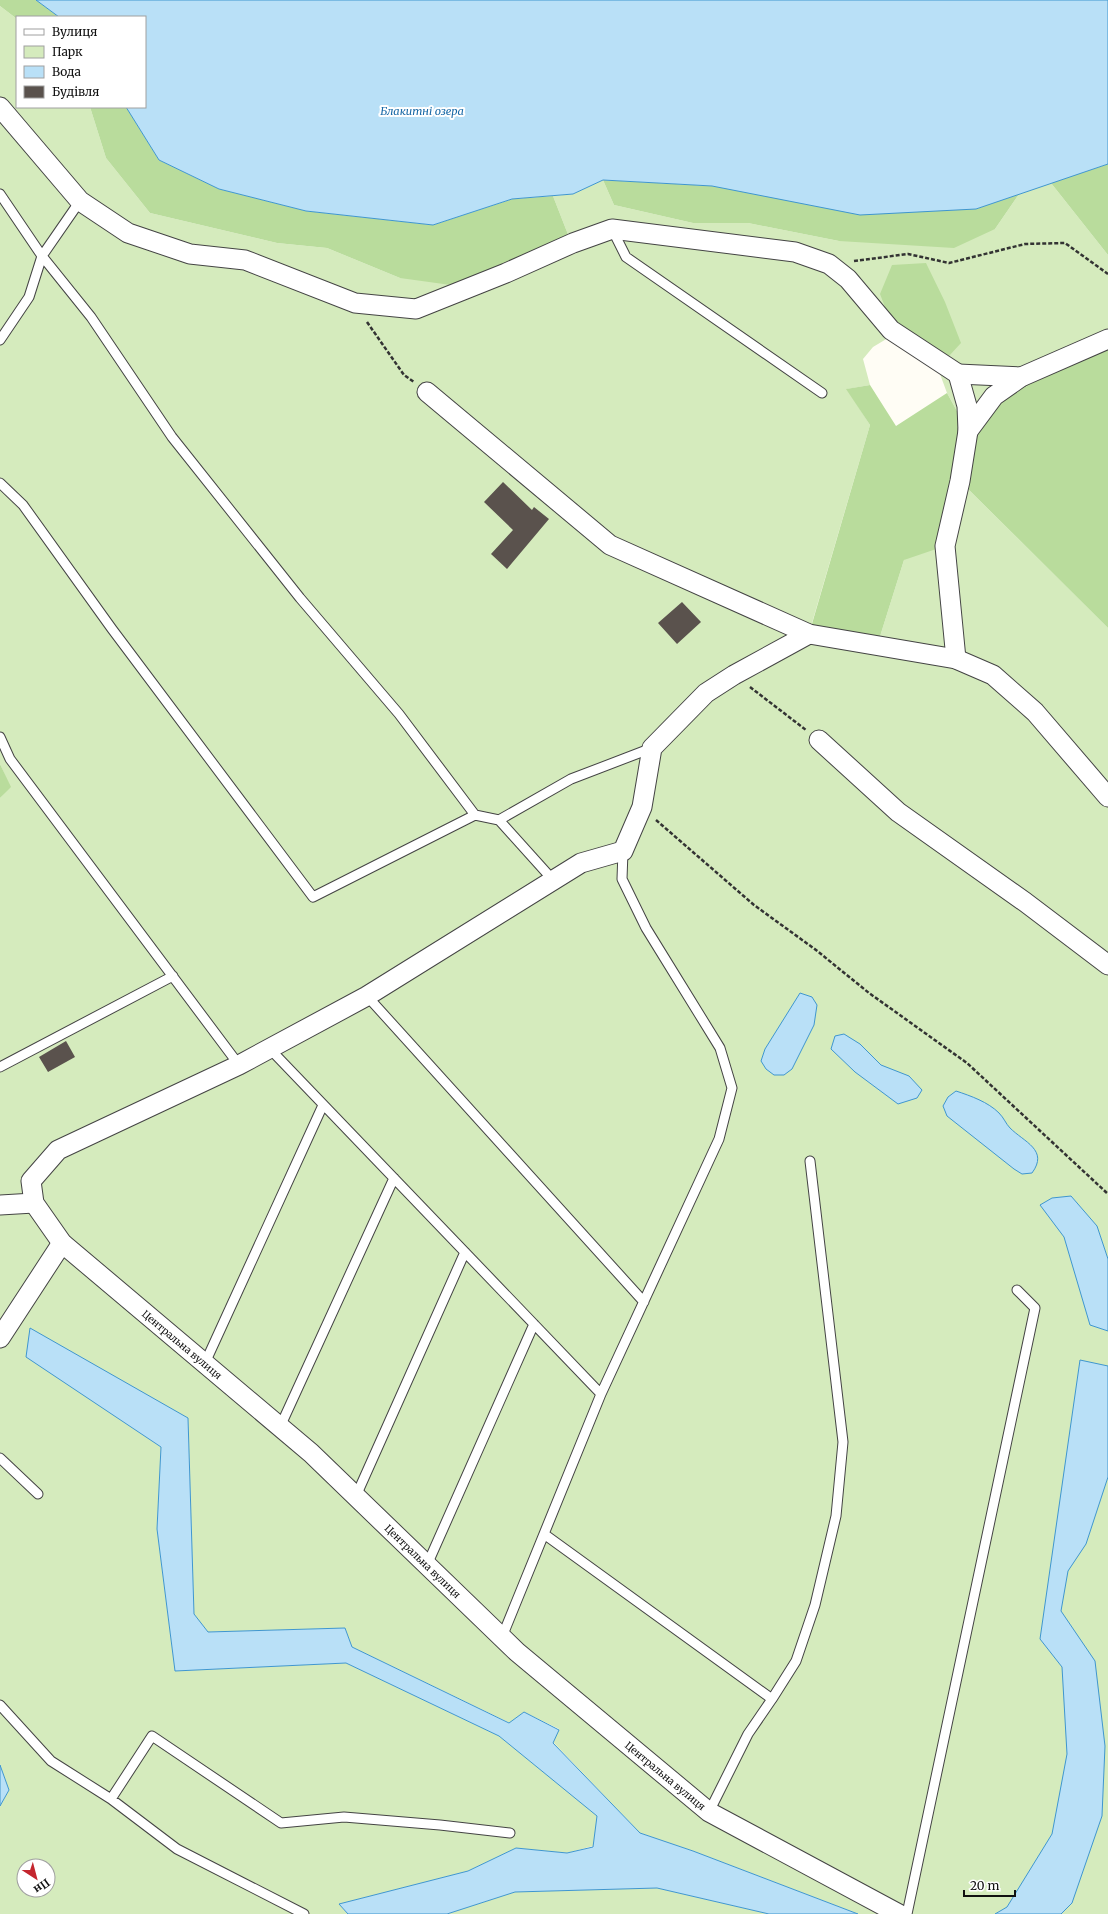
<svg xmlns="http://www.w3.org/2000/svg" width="1108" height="1914" viewBox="0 0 1108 1914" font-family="Merriweather,serif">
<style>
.green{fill:#d5ebbd;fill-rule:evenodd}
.forest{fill:#b9dc9c}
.water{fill:#b9e0f7;stroke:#3f96cf}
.building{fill:#5a524d}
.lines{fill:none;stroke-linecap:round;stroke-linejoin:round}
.service-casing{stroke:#444;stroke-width:11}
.minor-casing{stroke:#444;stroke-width:21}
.path{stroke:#333;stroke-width:2.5;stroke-dasharray:4 2;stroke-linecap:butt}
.service{stroke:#fff;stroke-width:9}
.minor{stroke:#fff;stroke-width:19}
.labels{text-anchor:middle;stroke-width:4;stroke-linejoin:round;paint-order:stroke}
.street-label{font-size:10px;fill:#111;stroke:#fff}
.water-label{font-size:11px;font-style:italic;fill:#1768a6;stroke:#fff}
</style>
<rect width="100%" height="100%" fill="#fffdf5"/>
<path class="green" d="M0 6 17 19V107H90L106 158 150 213 277 243 327 248 400 278 569 237 553 196 573 194 603 180 614 205 693 223H748L839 241 995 229 1019 194 1051 183 1108 255V339L968 431 947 393 940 374 888 338 873 347 863 359 870 385 847 389 870 425 809 633 877 646 904 560 960 481 1108 628V1914H858L693 1851 640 1833 553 1742 559 1729 524 1712 510 1723 352 1647 345 1628 208 1632 194 1615 188 1418 27 1357 161 1447 157 1529 175 1671 346 1663 499 1736 598 1816 593 1846 567 1853 516 1848 468 1871 339 1904 348 1914H0V1806L9 1790 0 1765V798L10 787 0 764ZM24 1866H48V1890H24Z
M657 1888 769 1914H447L515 1892Z"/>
<path class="forest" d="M0 0H36L59 17H17V19L0 6Z
M90 107H126L159 160 219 189 306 211 433 225 512 199 553 196 569 237 458 286 400 278 327 248 277 243 150 213 106 158Z
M1108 164V255L1051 183Z
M603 180 712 186 976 209 1019 194 995 229 954 248 839 241 748 223H693L614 205Z
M926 263 945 302 961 343 949 356 890 320 880 294 892 265Z
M1108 339V628L960 481 945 546 904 560 877 646 809 634 870 425 846 389 870 385 896 426 947 393 968 431 994 396Z
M0 764 11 787 0 798Z"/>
<path class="water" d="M36 0H1108V164L976 209 860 215 712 186 603 180 573 194 512 199 433 225 306 211 219 189 159 160 126 107H145V17H59Z
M800 993 812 997 817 1005 814 1025 792 1069 784 1075H774L766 1069 761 1061 765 1049Z
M844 1034 860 1044 881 1065 909 1076 922 1090 917 1098 898 1104 855 1072 831 1049 835 1036Z
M956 1091C971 1096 988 1102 999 1113 1004 1118 1006 1124 1010 1128 1024 1142 1049 1150 1032 1173L1022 1174 1014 1169 947 1116 943 1106 948 1097Z
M1071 1196 1097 1226 1108 1259V1331L1090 1325 1064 1237 1040 1205 1052 1198Z
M30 1328 188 1418 194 1614 208 1632 345 1628 352 1647 509 1723 524 1712 559 1730 553 1743 640 1833 693 1851 858 1914H769L657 1888 515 1892 447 1914H348L339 1904 468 1871 516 1848 567 1853 593 1847 597 1816 499 1736 346 1663 175 1671 157 1529 161 1447 26 1357Z
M1080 1360 1108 1366V1477L1086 1544 1068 1571 1061 1611 1095 1661 1105 1746 1102 1816 1072 1903 1061 1914H995L1007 1907 1052 1834 1067 1754 1062 1667 1040 1639Z
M0 1765 9 1790 0 1806Z"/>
<path class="building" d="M503 482 532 510 534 507 549 519 507 569 491 554 513 530 484 502Z
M682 602 701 622 677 644 658 623Z
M66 1041 75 1057 48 1072 39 1057Z"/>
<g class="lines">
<defs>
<path id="service" d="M0 194 42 256 91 317 172 437 300 598 399 714 475 815
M612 229 626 257 822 393
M0 340 29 297 42 256 80 201
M0 483 23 505 112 629 313 897 475 815 499 820 553 880
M0 737 10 759 239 1065
M499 820 571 779 652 748
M367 996 644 1302
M269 1048 601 1394
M0 1067 173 976
M205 1363 323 1105
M280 1427 394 1178
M0 1458 38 1494
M356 1496 465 1252
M544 1534 772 1699
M427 1565 534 1324
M502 1637 601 1394 719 1139 732 1088 720 1048 646 928 622 879 623 851
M0 1705 51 1761 111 1799 177 1849 304 1914
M111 1799 152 1736 281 1823 344 1817 440 1825 510 1833
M709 1812 748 1734 772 1699 796 1661 815 1605 836 1516 843 1442 810 1161
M907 1914 1035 1308 1017 1290"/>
<g id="minor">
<path d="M0 107 80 201 128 233 190 254 245 260 355 303 416 309 506 273 573 243 612 229 795 252 829 264 848 279 891 330 958 374 967 406 968 431 960 481 945 546 956 659"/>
<path d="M958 374 1021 377"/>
<path d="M427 392 610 545 809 634 956 659 993 675 1035 712 1108 797"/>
<path d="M968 431 994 396 1021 377 1108 339"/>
<path id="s1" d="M809 634 734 675 706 693 652 748 642 807 623 851 581 863 367 996 239 1065 58 1150 31 1181 34 1203 62 1243 311 1453 517 1652 709 1812 899 1914"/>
<path d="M819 740 898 812 1025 902 1108 965"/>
<path d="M0 1205 34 1203"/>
<path d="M0 1338 62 1243"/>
</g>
</defs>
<use href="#service" class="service-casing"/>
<use href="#minor" class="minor-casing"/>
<path class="path" d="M854 261 908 254 949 263 1025 244 1065 243 1108 274
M367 322 404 375 414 382
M750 687 806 730
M656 820 754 905 816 950 869 993 967 1063 1108 1194"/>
<use href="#service" class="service"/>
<use href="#minor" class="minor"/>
</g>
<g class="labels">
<g class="street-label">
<text dy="4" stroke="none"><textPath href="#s1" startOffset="1214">Центральна вулиця</textPath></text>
<text dy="4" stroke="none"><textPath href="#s1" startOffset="1538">Центральна вулиця</textPath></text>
<text dy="4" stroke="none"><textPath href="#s1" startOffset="1862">Центральна вулиця</textPath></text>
</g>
<g class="water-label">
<text x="422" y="115">Блакитні озера</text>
</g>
</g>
<rect x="16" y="16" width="130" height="92" fill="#ffffff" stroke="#a0a0a0"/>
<rect x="24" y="29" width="20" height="6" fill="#ffffff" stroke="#a0a0a0"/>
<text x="52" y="36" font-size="12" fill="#111111">Вулиця</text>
<rect x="24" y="46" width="20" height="12" fill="#d5ebbd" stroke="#a0a0a0"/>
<text x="52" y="56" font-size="12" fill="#111111">Парк</text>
<rect x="24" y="66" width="20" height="12" fill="#b9e0f7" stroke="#a0a0a0"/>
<text x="52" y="76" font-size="12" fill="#111111">Вода</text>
<rect x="24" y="86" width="20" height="12" fill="#5a524d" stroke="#a0a0a0"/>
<text x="52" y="96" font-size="12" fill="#111111">Будівля</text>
<g transform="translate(36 1878) rotate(144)"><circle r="19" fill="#ffffff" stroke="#a0a0a0"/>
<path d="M0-3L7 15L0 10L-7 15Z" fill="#c4262e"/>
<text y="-6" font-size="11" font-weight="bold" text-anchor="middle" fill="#111111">Пн</text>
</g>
<path d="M964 1890v6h51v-6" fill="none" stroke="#111111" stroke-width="2"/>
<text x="970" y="1890" font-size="12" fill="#111111" stroke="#ffffff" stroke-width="3" paint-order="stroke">20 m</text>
</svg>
